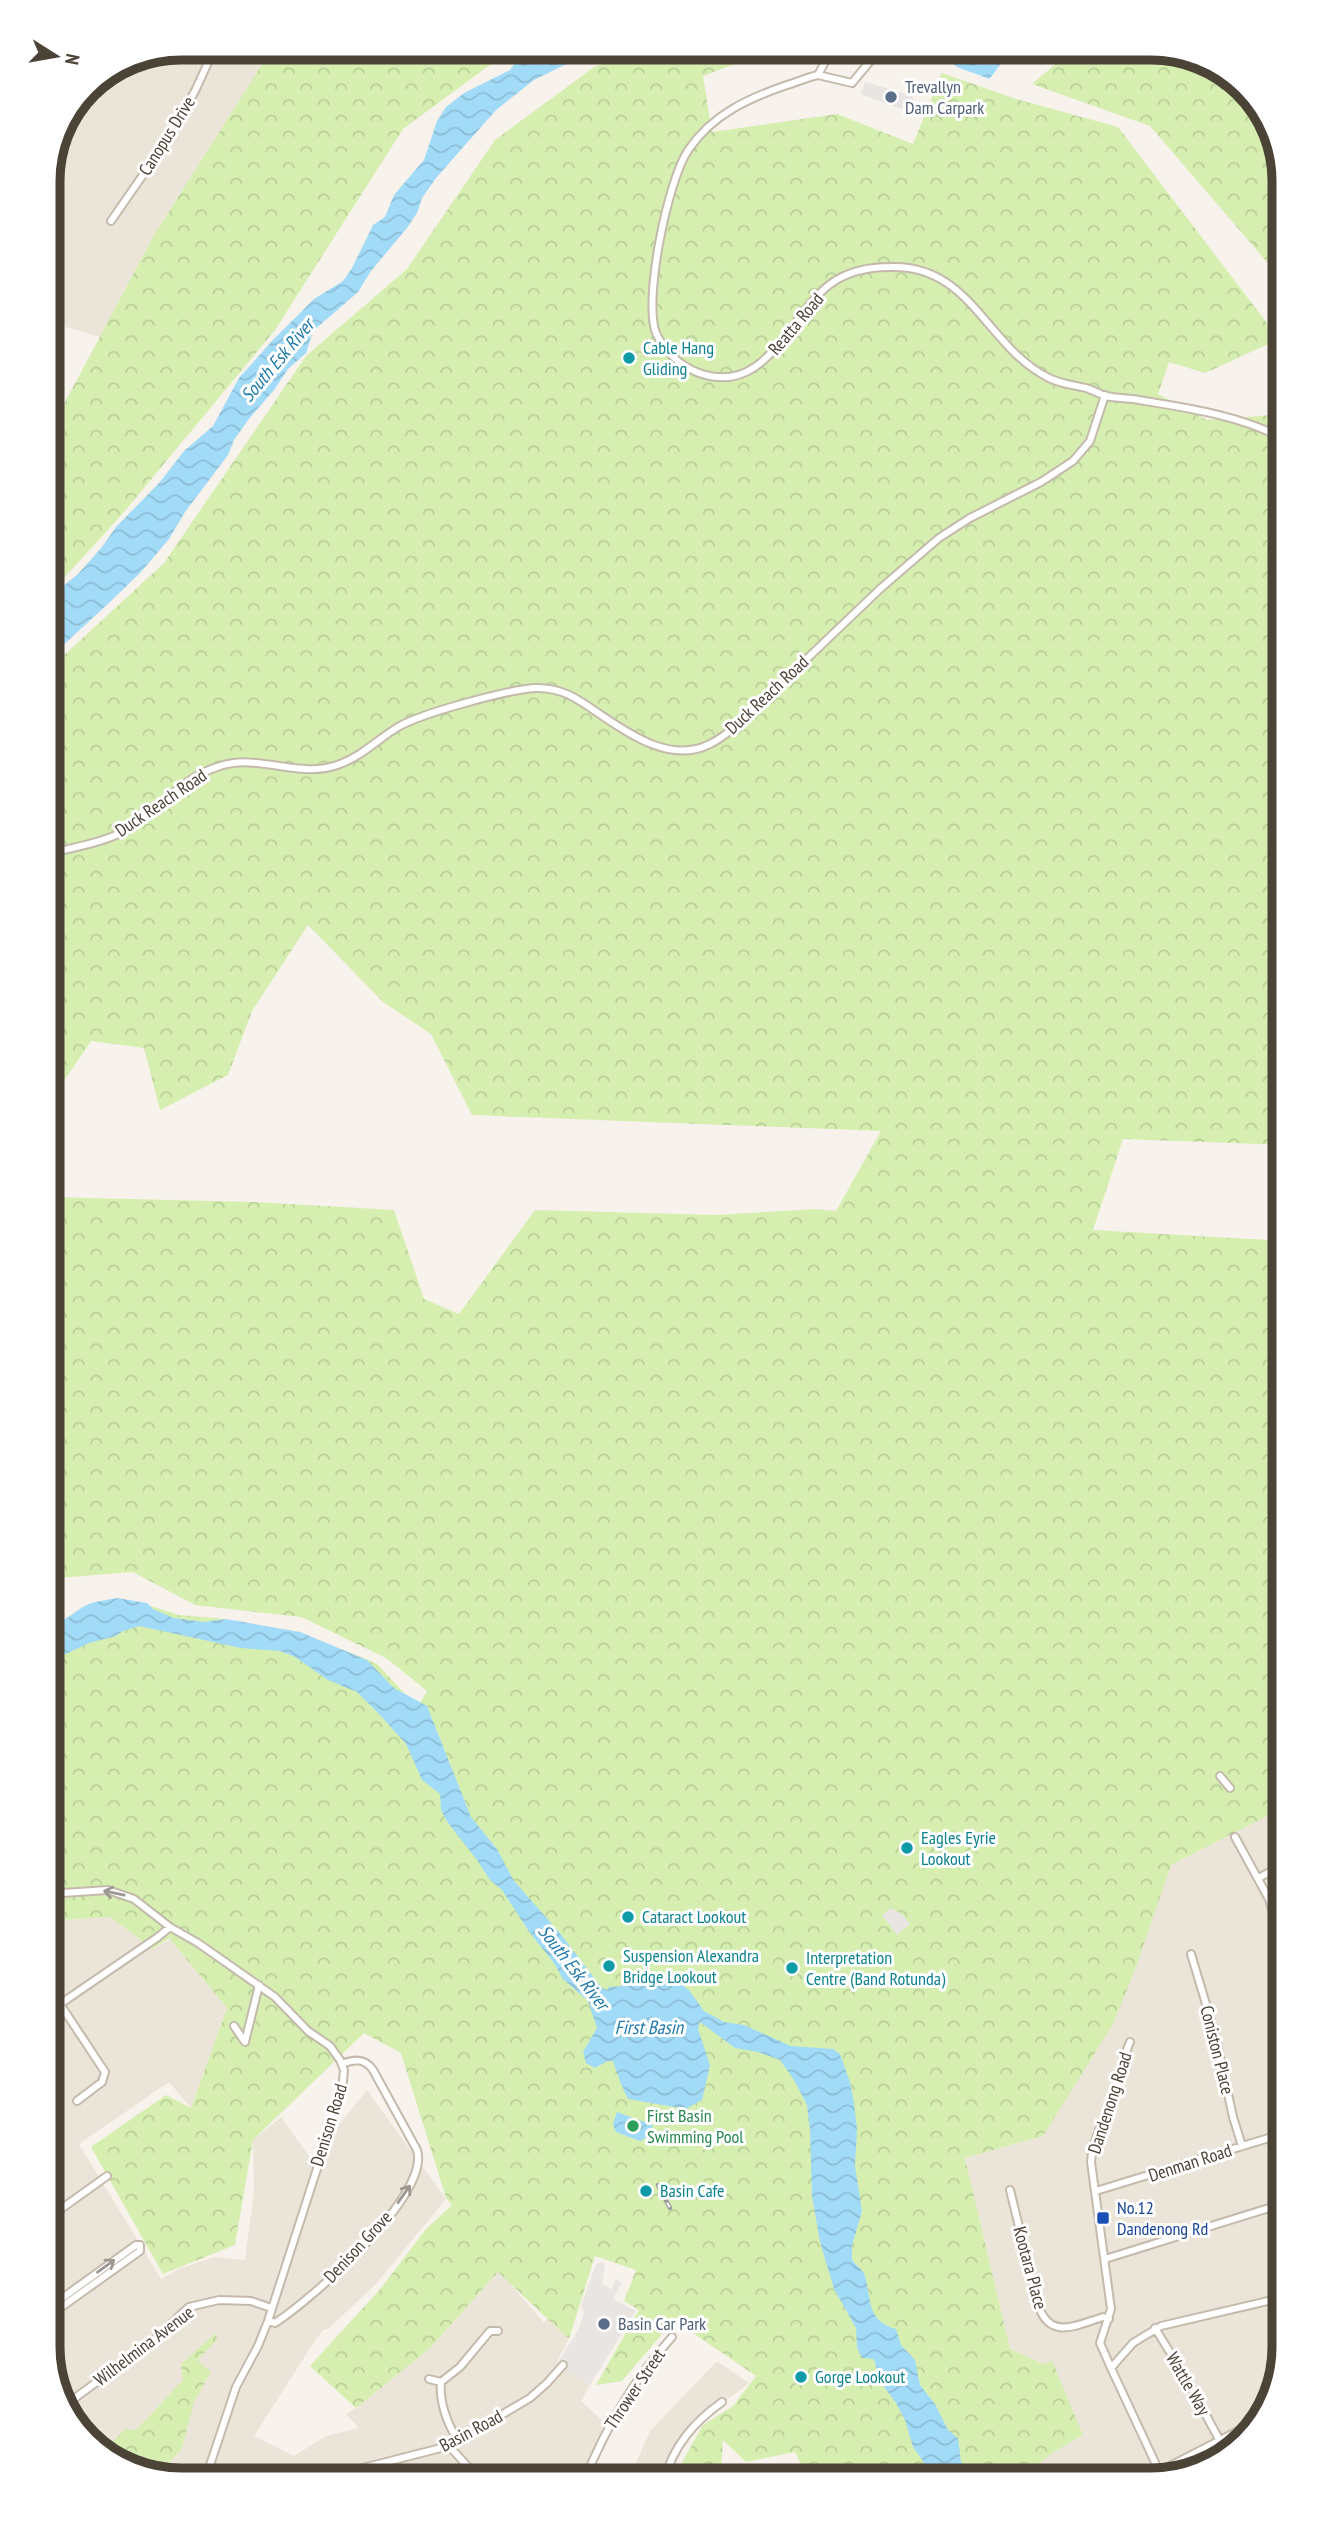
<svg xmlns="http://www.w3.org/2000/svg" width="1332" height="2528" viewBox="0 0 1332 2528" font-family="'PT Sans Narrow',sans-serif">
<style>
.residential{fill:#ebe4d8}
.forest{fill:url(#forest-crowns)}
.pitch{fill:#d6efb0}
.parking{fill:#e8e5e2}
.water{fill:url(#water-waves)}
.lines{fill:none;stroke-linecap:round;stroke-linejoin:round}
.street-casing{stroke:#c4baac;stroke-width:10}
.street{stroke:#fff;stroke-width:6}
.rail-casing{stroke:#9a9a9a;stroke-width:4.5}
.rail{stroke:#fff;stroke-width:2;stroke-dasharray:5;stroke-linecap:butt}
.oneway{stroke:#9d9891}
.service-dot{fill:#5c6f8a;stroke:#fff;stroke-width:2.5}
.culture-dot{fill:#0f9aa8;stroke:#fff;stroke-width:2.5}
.leisure-dot{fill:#2e9e5b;stroke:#fff;stroke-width:2.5}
.transit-dot{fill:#1a4fb4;stroke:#fff;stroke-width:2.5}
.labels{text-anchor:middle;stroke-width:6;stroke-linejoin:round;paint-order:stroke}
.service-label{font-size:18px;fill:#4e5e75;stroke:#fff;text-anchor:start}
.street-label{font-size:18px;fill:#4c4337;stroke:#fff}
.culture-label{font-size:18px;fill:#0d838f;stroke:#fff;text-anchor:start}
.leisure-label{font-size:18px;fill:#27864d;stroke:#fff;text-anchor:start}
.transit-label{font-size:18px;fill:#164399;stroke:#fff;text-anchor:start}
.water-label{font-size:19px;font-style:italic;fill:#207aab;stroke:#fff}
.rim{fill:none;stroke:#4c4337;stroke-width:9}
</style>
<defs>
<pattern id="forest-crowns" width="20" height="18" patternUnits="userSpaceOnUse" patternTransform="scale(1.75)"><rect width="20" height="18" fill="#d6efb0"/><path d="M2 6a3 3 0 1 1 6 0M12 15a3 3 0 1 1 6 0" fill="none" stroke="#b9ce98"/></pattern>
<pattern id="water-waves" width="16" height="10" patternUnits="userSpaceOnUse" patternTransform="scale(1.75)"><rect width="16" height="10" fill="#a2dbf8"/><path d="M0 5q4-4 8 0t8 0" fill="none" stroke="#8dbdd5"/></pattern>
</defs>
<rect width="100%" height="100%" fill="#f7f2eb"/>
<path class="residential" d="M181 47H273L154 235 100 337 48 322V172L87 86 130 57Z
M1285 1806V2348L1262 2422 1203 2470 1151 2481H1043L1035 2463 1083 2435 1043 2364 1010 2349 965 2158 1043 2136 1171 1865Z
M47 1914 61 1920 110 1917 153 1949 170 1939 227 2008 191 2108 169 2082 79 2144 161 2279 181 2268 214 2257 245 2260 254 2191 253 2140 281 2117 311 2159 367 2090 446 2199 376 2284 327 2330 324 2329 316 2339 254 2436 294 2456 326 2436 359 2428 346 2414 356 2408 430 2348 499 2271 544 2323 548 2317 569 2339 557 2361 590 2385 581 2401 606 2424 579 2478 597 2475 613 2481 172 2480 106 2458 58 2399 47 2347Z
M717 2361 749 2383 706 2416 684 2445 671 2475V2481H628L650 2431Z"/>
<path class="forest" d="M273 47H522L487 67 403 129 275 330 124 512 53 590 47 592V436L154 235Z
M651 47H781L703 76 712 132 837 114 913 144 942 73 1016 99 1118 127 1279 339 1205 373 1169 362 1158 394 1207 420 1285 414V1145L1123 1139 1093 1230 1285 1241V1807L1171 1865 1135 1970 1113 2024 1043 2136 965 2158 1010 2349 1043 2364 1052 2361 1083 2435 1049 2455 1038 2465 1043 2481H809L795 2452 746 2462 723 2440 720 2481H675V2475L703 2425 733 2406 756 2376 674 2320 622 2381 596 2385 639 2310 624 2301 636 2270 595 2256 569 2339 498 2272 430 2348 356 2408 310 2366 382 2287 426 2229 452 2205 446 2198 401 2053 364 2033 253 2140 235 2245 163 2274 91 2147 166 2095 191 2108 227 2008 169 1938 153 1949 110 1917 61 1920 47 1914V1641L145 1604 179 1615 216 1618 316 1640 364 1658 377 1664 406 1695 419 1705 427 1691 386 1658 301 1617 195 1605 133 1572 57 1578 47 1571V1197L255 1202 394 1210 424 1299 459 1314 535 1210 716 1215 815 1209 836 1211 881 1131 472 1115 431 1034 383 1002 308 925 252 1011 228 1075 160 1110 144 1048 91 1041 47 1106V671L164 563 306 356 407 269 495 140 594 67Z
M1097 48H1160L1226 70 1274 129 1285 181V283L1150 126 1032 84 1066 55Z
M216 2333 217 2340 197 2360 211 2372 194 2402 182 2448 158 2476 106 2458 102 2453 125 2429 136 2430 183 2380 181 2364Z"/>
<path class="pitch" d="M617 2107 660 2122 650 2149 604 2133 612 2111 615 2112Z"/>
<path class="parking" d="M865 82 913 96 915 114 861 94Z
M891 1908 903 1915 910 1924 897 1935 882 1915Z
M603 2262 605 2263 602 2284 612 2289 616 2279 622 2282 613 2299 636 2311 590 2385 558 2362 579 2329 584 2312 581 2306 596 2264Z"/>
<path class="water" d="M542 47H601L534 80 496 110 436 178 422 198 417 213 407 228 371 271 358 292 313 331 306 353 288 369 274 390 248 420 234 440 228 455 185 512 169 539 141 572 111 601 59 649 47 656V599L78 574 102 547 116 527 160 482 184 451 213 426 239 378 271 342 314 299 343 281 352 268 373 225 385 217 394 195 424 160 437 121 446 107 464 93 510 70 519 57Z
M939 48V47L1017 48C1003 55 1000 68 989 79 968 69 951 71 939 48Z
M117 1598 147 1603 153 1609 174 1618 204 1622 226 1619 300 1632 367 1660 394 1688 427 1706 471 1817 497 1849 514 1881 559 1932 602 1988 607 1990 609 1987 621 1986 648 1977 673 1979 689 1990 704 2011 724 2022 744 2025 791 2046 833 2049 840 2054 850 2082 854 2103 857 2129 855 2166 862 2211 852 2246V2259C855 2265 863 2269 865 2276 872 2301 866 2320 896 2329L901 2345 915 2360 920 2385 935 2404 948 2430 958 2438 961 2462 977 2481H932L923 2461 913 2447 905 2420 896 2403 879 2380 874 2359 862 2358 857 2348 856 2328 834 2289 820 2242 812 2196 810 2130 807 2105 794 2080 780 2060 758 2052 735 2048 700 2022 698 2029 710 2065 702 2100 686 2109 628 2099 621 2084 613 2061H608L595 2068 586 2063 583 2052 597 2028 588 2001 563 1979 554 1963 530 1933 502 1890 490 1880 477 1860 448 1823 441 1810 440 1794 422 1780 406 1744 380 1715 357 1692 328 1680 295 1657 280 1651 241 1648 139 1626 123 1631 116 1636 89 1643 47 1663V1622C70 1622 71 1612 89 1604 97 1601 108 1600 117 1598Z
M617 2112 653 2125 648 2137 640 2141 616 2132 613 2124Z"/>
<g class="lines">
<defs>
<path id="street" d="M833 47 818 75C808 77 797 82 787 85 749 98 713 114 689 149 668 178 643 301 656 333 664 351 680 366 699 373 766 397 788 317 829 285 846 272 869 267 890 267 971 264 986 347 1049 378 1061 384 1073 385 1086 388 1093 390 1099 394 1106 396 1115 398 1124 398 1133 399 1181 407 1243 415 1285 440
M818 75 852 83 876 54 878 47
M111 221 170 136 196 89 215 47
M47 854C75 847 109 842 133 826 163 805 183 777 220 766 260 753 300 780 340 764 362 756 378 739 398 727 422 713 507 690 535 688 561 687 578 699 598 713 629 734 671 764 710 744 724 737 736 726 748 715L881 588 939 538 970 518 1041 482 1073 461 1090 441 1105 395
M1220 1776 1230 1788
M1235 1837 1269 1899 1285 1955
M1259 1878 1285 1863
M47 1894 108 1890 134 1899 170 1927 198 1943 275 1997 308 2031 330 2046 340 2060 344 2070 342 2091 268 2321 258 2346 236 2387 205 2480
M1191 1954 1215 2034 1233 2117 1242 2146
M60 2004 105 2072 102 2082 77 2101
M47 2013 158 1937 170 1927
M234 2026 245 2042
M245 2042 259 1985
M1010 2190 1038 2304C1049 2341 1077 2325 1103 2317L1109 2319
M1096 2191 1285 2133
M47 2219 107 2176
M1105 2259 1285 2203
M47 2313 63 2306 140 2251V2245H136L58 2301 54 2309
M268 2321 275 2323C311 2300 431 2195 417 2150L373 2070C365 2058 354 2059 342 2064
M1155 2328 1187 2380 1220 2441 1235 2444
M1111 2368 1100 2343 1111 2309 1091 2162C1093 2133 1112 2107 1120 2079 1124 2066 1124 2054 1130 2042
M429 2379 441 2382
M64 2406 154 2340 189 2307 219 2300 251 2301 271 2308
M457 2439C447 2423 439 2401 441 2382L460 2367 490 2331H498
M449 2446 481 2481
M1211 2446 1213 2462
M1053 2469 1062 2481
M1053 2469 1051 2474 1053 2481
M1159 2471 1111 2368 1133 2343 1161 2326 1285 2297
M325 2481 339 2474 449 2446 530 2398 547 2383 563 2365
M584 2481C606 2427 633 2380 672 2337
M664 2481C673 2446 694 2422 722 2402
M1141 2481 1238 2431 1262 2421"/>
</defs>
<use href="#street" class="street-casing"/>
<use href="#street" class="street"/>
<defs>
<path id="rail" d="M658 2185 670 2208"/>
</defs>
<use href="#rail" class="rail-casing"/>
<use href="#rail" class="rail"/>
</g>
<defs><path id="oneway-shaft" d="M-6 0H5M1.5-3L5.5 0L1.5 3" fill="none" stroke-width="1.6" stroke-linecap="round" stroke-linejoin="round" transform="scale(1.75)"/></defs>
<g class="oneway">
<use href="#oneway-shaft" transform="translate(114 1893) rotate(-168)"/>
<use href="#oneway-shaft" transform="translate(404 2194) rotate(-55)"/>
<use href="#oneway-shaft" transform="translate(106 2266) rotate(-36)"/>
</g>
<g class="service-dot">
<circle cx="891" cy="97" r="7"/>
<circle cx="604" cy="2324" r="7"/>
</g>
<g class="culture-dot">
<circle cx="629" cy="358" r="7"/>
<circle cx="907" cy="1848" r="7"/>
<circle cx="628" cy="1917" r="7"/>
<circle cx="609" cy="1966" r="7"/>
<circle cx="792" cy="1968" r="7"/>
<circle cx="646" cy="2191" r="7"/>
<circle cx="801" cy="2377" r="7"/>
</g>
<circle class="leisure-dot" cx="633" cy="2126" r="7"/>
<rect class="transit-dot" x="1096" y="2211" width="14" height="14" rx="3.5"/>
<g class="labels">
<g class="service-label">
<text x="905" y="93">Trevallyn<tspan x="905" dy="21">Dam Carpark</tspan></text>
<text x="618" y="2330">Basin Car Park</text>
</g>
<g class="street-label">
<text transform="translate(167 136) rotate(-58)" y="6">Canopus Drive</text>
<text transform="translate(796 324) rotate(-50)" y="6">Reatta Road</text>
<text transform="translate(767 695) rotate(-43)" y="6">Duck Reach Road</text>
<text transform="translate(161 803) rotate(-34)" y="6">Duck Reach Road</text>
<text transform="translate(1217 2050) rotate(76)" y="6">Coniston Place</text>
<text transform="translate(1110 2103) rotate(-72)" y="6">Dandenong Road</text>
<text transform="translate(329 2125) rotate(-73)" y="6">Denison Road</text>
<text transform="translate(1190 2163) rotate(-18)" y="6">Denman Road</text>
<text transform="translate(358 2247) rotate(-47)" y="6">Denison Grove</text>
<text transform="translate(1030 2268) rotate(75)" y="6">Kootara Place</text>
<text transform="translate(144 2346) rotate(-37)" y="6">Wilhelmina Avenue</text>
<text transform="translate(1188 2384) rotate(60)" y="6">Wattle Way</text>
<text transform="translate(635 2389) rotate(-56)" y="6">Thrower Street</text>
<text transform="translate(471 2431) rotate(-28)" y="6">Basin Road</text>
</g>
<g class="culture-label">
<text x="643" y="354">Cable Hang<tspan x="643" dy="21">Gliding</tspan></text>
<text x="921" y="1844">Eagles Eyrie<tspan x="921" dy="21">Lookout</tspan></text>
<text x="642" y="1923">Cataract Lookout</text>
<text x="623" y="1962">Suspension Alexandra<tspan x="623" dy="21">Bridge Lookout</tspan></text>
<text x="806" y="1964">Interpretation<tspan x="806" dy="21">Centre (Band Rotunda)</tspan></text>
<text x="660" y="2197">Basin Cafe</text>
<text x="815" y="2383">Gorge Lookout</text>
</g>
<g class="leisure-label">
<text x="647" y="2122">First Basin<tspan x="647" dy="21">Swimming Pool</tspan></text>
</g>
<g class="transit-label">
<text x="1117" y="2214">No.12<tspan x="1117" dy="21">Dandenong Rd</tspan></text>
</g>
<g class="water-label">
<text transform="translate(277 360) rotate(-50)" y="7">South Esk River</text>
<text transform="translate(574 1967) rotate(52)" y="7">South Esk River</text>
<text x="649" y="2034">First Basin</text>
</g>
</g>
<path d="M0 0H1332V2528H0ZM181 60H1151A121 121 0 0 1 1272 181V2347A121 121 0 0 1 1151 2468H181A121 121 0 0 1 60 2347V181A121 121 0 0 1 181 60Z" fill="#fff" fill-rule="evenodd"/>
<path class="rim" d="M181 60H1151A121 121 0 0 1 1272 181V2347A121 121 0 0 1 1151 2468H181A121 121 0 0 1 60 2347V181A121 121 0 0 1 181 60Z"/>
<g transform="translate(56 56) rotate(101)" stroke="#ffffff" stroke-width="5" paint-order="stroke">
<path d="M0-5L12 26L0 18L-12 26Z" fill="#4c4337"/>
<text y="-10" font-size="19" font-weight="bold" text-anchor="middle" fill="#4c4337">N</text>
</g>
</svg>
